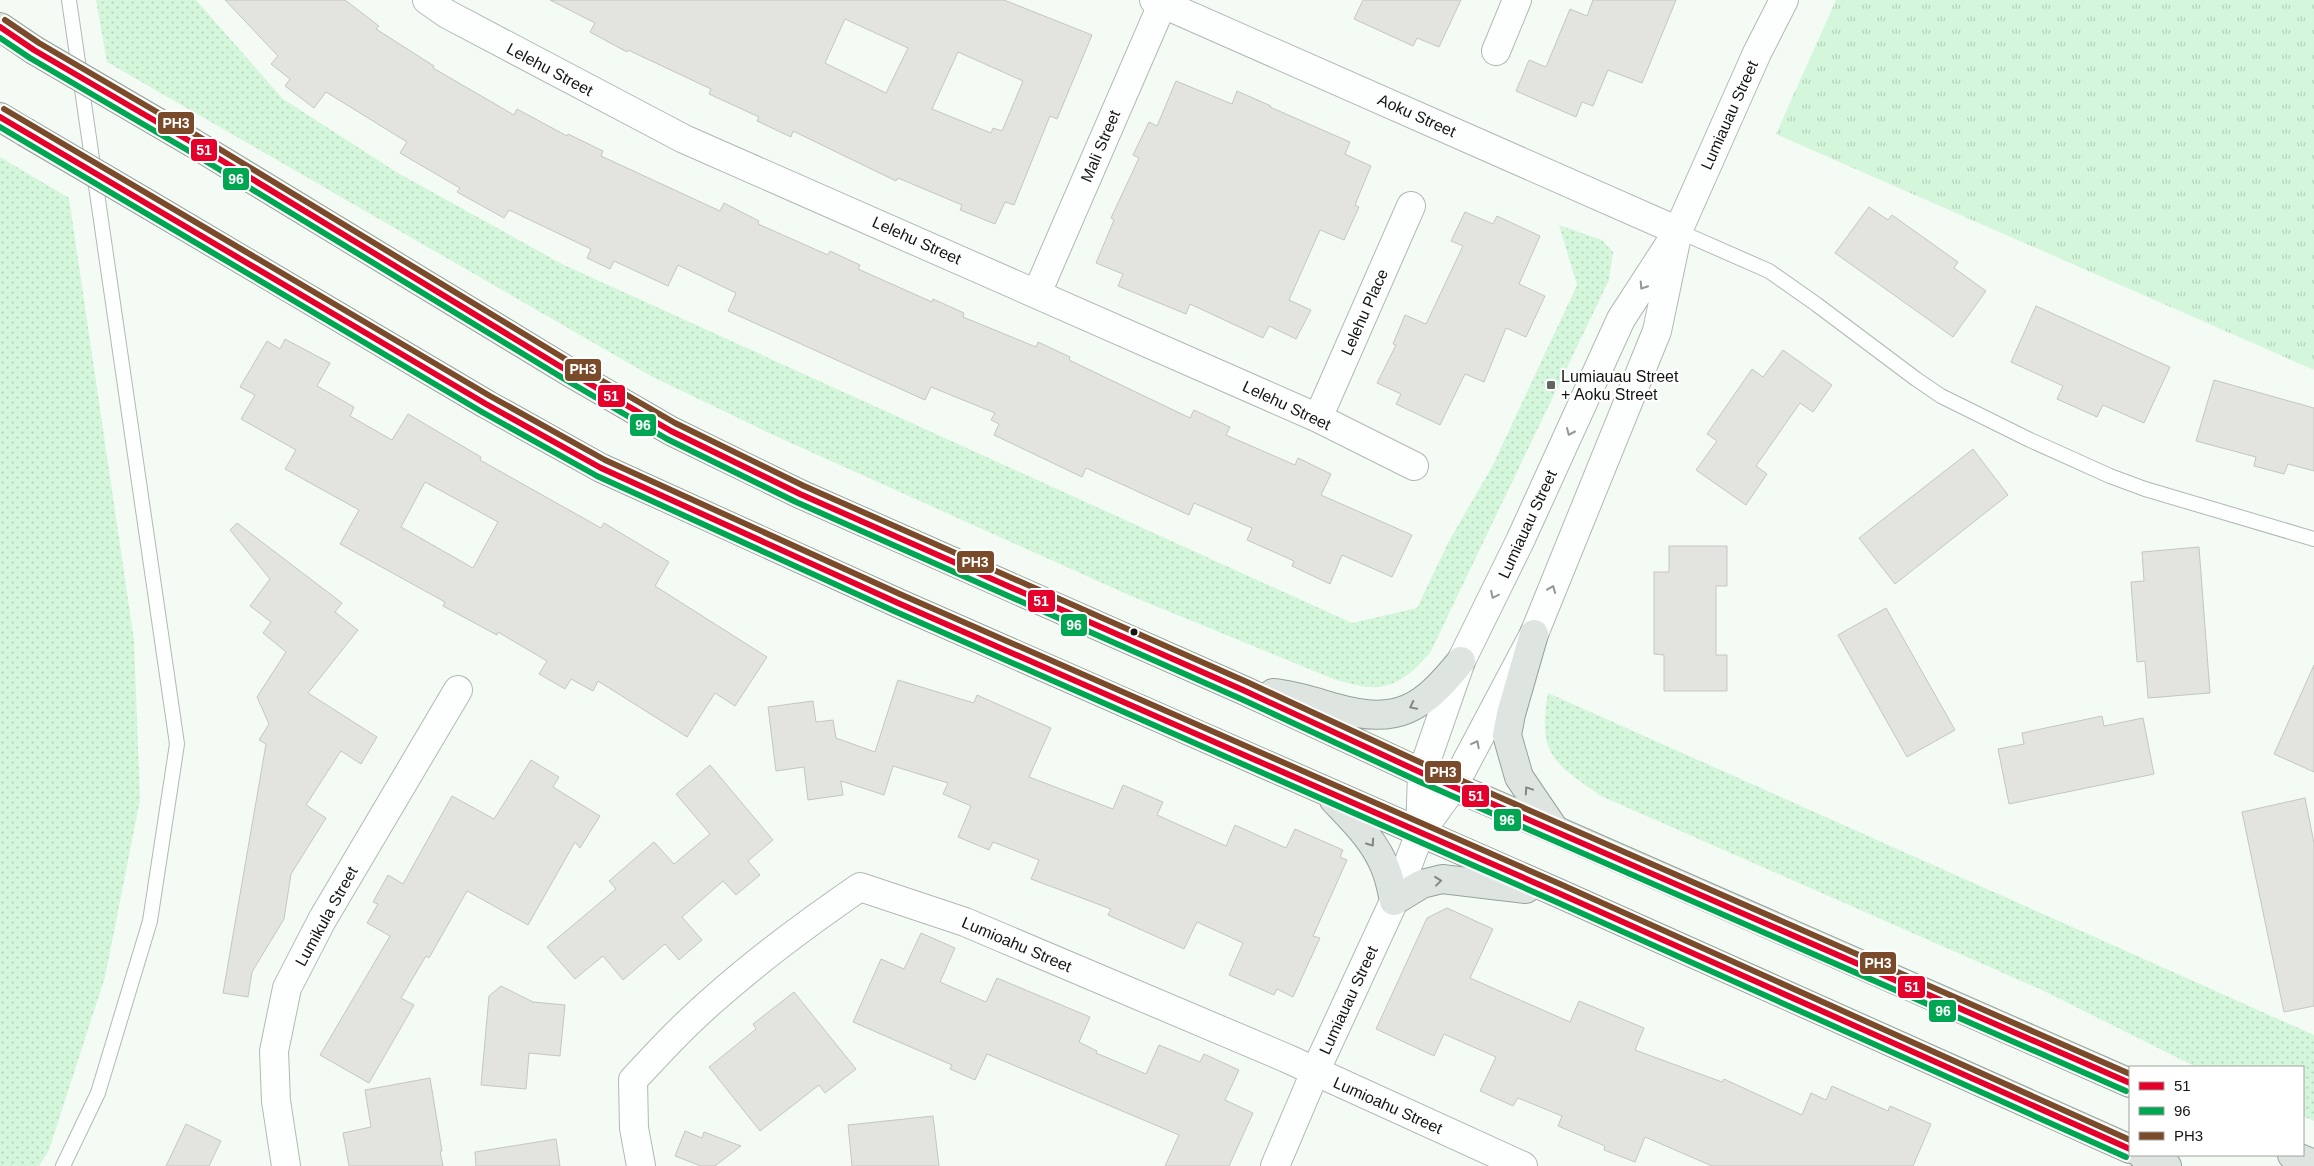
<svg xmlns="http://www.w3.org/2000/svg" width="2314" height="1166" viewBox="0 0 2314 1166" font-family="Helvetica,sans-serif">
<style>
.grass{fill:url(#grass-dots)}
.park{fill:url(#park-tufts)}
.building{fill:#e3e3e0;stroke:#c5c6c3;fill-rule:evenodd}
.lines{fill:none;stroke-linecap:round;stroke-linejoin:round}
.service-casing{stroke:#b3b8b4;stroke-width:16}
.minor-casing{stroke:#b3b8b4;stroke-width:30}
.tertiary-casing{stroke:#b3b8b4;stroke-width:30}
.primary-casing{stroke:#95a399;stroke-width:30}
.service{stroke:#fdfefe;stroke-width:14}
.minor{stroke:#fdfefe;stroke-width:28}
.tertiary{stroke:#fdfefe;stroke-width:28}
.primary{stroke:#dee4e0;stroke-width:28}
.primary-bridge-casing{stroke:#95a399;stroke-width:30;stroke-linecap:butt}
.primary-bridge{stroke:#dee4e0;stroke-width:28}
.bus-1-casing{stroke:#fff;stroke-width:10}
.bus-2-casing{stroke:#fff;stroke-width:10}
.bus-3-casing{stroke:#fff;stroke-width:10}
.bus-1{stroke:#e4002b;stroke-width:6}
.bus-2{stroke:#00a651;stroke-width:6}
.bus-3{stroke:#7a4b2a;stroke-width:6}
.oneway{stroke:#939694}
.oneway2{stroke:#828783}
.poi-dot{fill:#616661;stroke:#fff;stroke-width:2}
.bus-dot{fill:#121612;stroke:#fff;stroke-width:2}
.labels{text-anchor:middle;stroke-width:4.5;stroke-linejoin:round;paint-order:stroke}
.street-label{font-size:16px;fill:#121612;stroke:#fff}
.poi-label{font-size:16px;fill:#121612;stroke:#fff;text-anchor:start}
.line-badge{stroke:#fff;stroke-width:2}
.badge-label{font-size:14px;text-anchor:middle;font-weight:bold;fill:#fff}
</style>
<defs>
<pattern id="grass-dots" width="8" height="8" patternUnits="userSpaceOnUse" patternTransform="scale(1.25)"><rect width="8" height="8" fill="#d4f6db"/><path d="M2 2h.1M6 6h.1" fill="none" stroke="#b5d2bb" stroke-width="1.8" stroke-linecap="round"/></pattern>
<pattern id="park-tufts" width="24" height="20" patternUnits="userSpaceOnUse" patternTransform="scale(1.25)"><rect width="24" height="20" fill="#d4f6db"/><path d="M3 7l-1-3M5 7V3M7 7l1-3M15 17l-1-3M17 17v-4M19 17l1-3" fill="none" stroke="#b5d2bb"/></pattern>
</defs>
<rect width="100%" height="100%" fill="#f4fbf5"/>
<path class="grass" d="M96 0H196L283 99 398 173 564 265 1352 623 1417 608 1449 541 1493 465 1577 285 1559 225 1602 240 1613 252 1609 280 1431 651C1416 670 1396 689 1370 687 1359 687 1347 682 1336 680L1131 596 771 434 651 376 107 62Z
M0 157 69 198 134 640 140 800 105 977 49 1150 39 1166H0Z
M1548 693 2314 1035V1121L2303 1116V1067H2196L2042 990 1601 796C1554 763 1537 755 1548 693Z"/>
<path class="park" d="M1836 0H2314V370L1776 134Z"/>
<path class="building" d="M225 0H345L379 26 376 29 434 66 433 68 514 115 517 109 567 136 568 134 603 151 601 156 720 211 724 203 759 221 758 224 828 255 830 251 860 265 858 269 932 302 933 299 964 313 963 317 1036 347 1038 342 1070 357 1069 360 1190 418 1194 410 1230 427 1226 435 1295 465 1298 458 1331 474 1321 495 1412 535 1392 577 1342 555 1330 584 1292 566 1294 561 1247 540 1252 528 1194 503 1189 515 1086 468 1082 477 994 435 999 424 991 420 995 413 931 387 925 400 728 311 736 293 678 265 668 286 614 261 610 269 587 258 591 249 509 210 504 218 457 192 460 188 400 153 407 142 326 92 314 108 285 86 290 79 271 64 278 56Z
M550 0H1004L1092 35 1057 119 1050 116 1014 205 1005 202 995 224 960 210 962 205 898 178 896 181 793 131 791 137 757 121 759 117 709 94 711 89 628 50 627 52 590 32 595 23ZM845 19 908 48 886 93 825 63ZM958 52 1023 81 1002 131 993 128 991 133 932 109Z
M1363 0H1461L1439 47 1417 38 1413 46 1354 19Z
M1593 0H1676L1642 83 1608 70 1593 106 1582 102 1576 117 1516 91 1529 60 1546 67 1570 9 1587 16Z
M1176 81 1232 104 1237 91 1271 106 1270 107 1350 142 1345 154 1371 166 1355 205 1359 207 1344 240 1320 230 1289 300 1311 310 1296 339 1269 326 1263 338 1190 304 1186 314 1118 286 1123 274 1096 263 1114 220 1111 218 1139 158 1133 155 1149 122 1157 126Z
M1869 207 1888 220 1892 215 1958 262 1954 268 1986 291 1953 337 1835 253Z
M1465 212 1493 224 1497 216 1540 236 1519 284 1545 296 1526 337 1506 328 1484 382 1465 374 1440 425 1396 404 1401 394 1377 383 1396 345 1393 344 1405 315 1426 324 1463 246 1451 241Z
M2036 306 2170 367 2144 423 2103 405 2097 417 2057 399 2063 386 2011 362Z
M285 339 330 363 317 386 354 407 350 416 392 440 408 414 481 457 480 460 601 528 604 523 669 562 655 586 767 657 735 706 715 693 687 737 598 681 593 691 571 679 565 689 539 674 547 661 498 632 497 635 443 606 445 602 340 544 359 510 285 469 296 450 241 419 255 395 240 387 267 341 280 349ZM425 482 498 522 473 568 401 527Z
M1783 350 1832 385 1813 412 1800 403 1756 466 1767 474 1746 505 1696 470 1717 441 1707 434 1752 369 1763 377Z
M2214 380 2314 408V471L2288 464 2284 474 2254 466 2256 457 2196 441Z
M1973 449 2008 495 1895 584 1859 538Z
M237 523 342 603 335 612 358 630 308 693 377 737 361 764 341 751 306 805 326 818 291 874 284 919 252 972 248 997 223 993 266 744 259 740 269 724 257 697 286 652 263 633 271 622 250 606 270 579 230 530Z
M1669 546H1727V586H1716V655H1727V691H1664V655L1654 654V572H1669Z
M2199 547 2210 693 2148 698 2145 661 2137 662 2131 582 2144 581 2142 552Z
M1886 608 1955 730 1907 757 1838 635Z
M2314 665V772L2274 754Z
M898 680 974 703 977 695 1051 728 1029 777 1113 809 1123 785 1163 802 1157 815 1226 846 1235 825 1286 848 1295 829 1343 850 1340 857 1347 860 1313 936 1320 938 1293 997 1277 989 1274 995 1229 975 1243 943 1197 922 1184 949 1108 915 1111 909 1031 879 1039 860 993 842 989 850 958 837 971 806 943 794 948 783 893 766 884 795 841 781 843 795 808 800 804 767 776 771 768 707 813 701 816 722 833 720 836 738 875 752Z
M2102 716 2104 726 2143 718 2154 774 2009 804 1998 749 2024 744 2022 733Z
M531 760 559 777 553 787 600 816 580 848 575 842 528 925 467 891 429 958 426 956 401 998 414 1005 369 1083 320 1055 390 936 367 923 378 904 373 902 388 875 403 884 452 796 494 819Z
M710 765 773 840 748 861 760 875 736 895 723 881 682 917 702 940 679 960 665 944 623 980 603 956 575 979 547 947 616 889 609 881 654 842 674 864 710 834 676 794Z
M2305 798 2314 843V1006L2284 1012 2242 812Z
M1447 908 1493 929 1470 978 1570 1022 1579 1001 1644 1028 1635 1050 1722 1082 1724 1079 1802 1115 1811 1093 1826 1100 1832 1086 1888 1111 1890 1106 1931 1124 1913 1166H1712L1645 1137 1635 1162 1604 1150 1605 1146 1558 1126 1562 1116 1518 1098 1513 1106 1480 1091 1496 1057 1444 1034 1434 1056 1376 1029 1427 918Z
M921 933 955 948 940 982 986 1002 997 978 1090 1017 1079 1042 1097 1051 1096 1053 1146 1074 1159 1045 1200 1062 1204 1054 1239 1070 1225 1100 1253 1113 1229 1166H1165L1179 1135 987 1054 975 1080 950 1069 952 1065 853 1022 881 959 904 969Z
M501 986 533 1002 565 1005 560 1056 529 1053 526 1089 481 1085 489 996Z
M794 992 856 1069 825 1093 819 1085 760 1131 709 1067 756 1029 753 1024Z
M430 1078 442 1151H440L443 1166H349L343 1133 371 1127 365 1090Z
M933 1116 939 1166H852L848 1125Z
M186 1124 221 1141 209 1166H166Z
M685 1131 702 1138 704 1132 741 1146 715 1166H701L675 1156Z
M556 1139 560 1166H476L475 1152Z"/>
<g class="lines">
<defs>
<path id="service" d="M1678 231 1769 271 1816 304 1916 379 1941 396 2030 440 2110 476 2145 489 2314 539
M63 1166 98 1093 150 921 177 744 69 0"/>
<path id="minor" d="M427 0 447 14 684 139 1318 418 1414 466
M1154 0 1678 231
M1496 51 1517 0
M1037 293 1164 0
M1318 418 1411 206
M286 1166 276 1101 274 1051 287 988 322 920 458 690
M641 1166 634 1128 633 1080C659 1052 685 1024 714 999 760 958 809 922 860 887L965 922 1286 1058 1523 1166"/>
<path id="tertiary" d="M1420 833 1422 773 1461 661 1520 541 1621 319 1678 231 1757 53 1784 0
M1275 1166 1315 1072 1394 901 1420 833 1453 787 1534 634 1657 331 1678 231"/>
<path id="primary" d="M0 27 34 50
M0 117 25 132
M193 143 571 373 671 431 800 494 1243 690 1422 773 1555 830 2130 1083
M151 206 486 404 601 468 898 603 1556 892 2130 1149
M1534 634 1511 714 1507 735 1519 777 1555 830
M1273 693C1295 695 1315 702 1336 708 1398 726 1423 708 1461 661
M1334 800C1354 821 1376 842 1386 870 1390 880 1392 891 1394 901L1422 884 1442 879 1526 889
M2142 1155 2167 1166
M2292 1155 2314 1164"/>
</defs>
<use href="#service" class="service-casing"/>
<use href="#minor" class="minor-casing"/>
<use href="#tertiary" class="tertiary-casing"/>
<use href="#primary" class="primary-casing"/>
<use href="#service" class="service"/>
<use href="#minor" class="minor"/>
<use href="#tertiary" class="tertiary"/>
<use href="#primary" class="primary"/>
<defs>
<path id="primary-bridge" d="M34 50 193 143
M25 132 151 206"/>
</defs>
<use href="#primary-bridge" class="primary-bridge-casing"/>
<use href="#primary-bridge" class="primary-bridge"/>
<defs>
<path id="bus-1" d="M0 27 34 50 193 143 571 373 671 431 800 494 1243 690 1422 773 2130 1083
M0 117 486 404 601 468 898 603 1556 892 2130 1149"/>
<path id="bus-2" d="M0 38 30 58 189 151 566 380 667 439 796 502 1239 698 1418 781 2126 1091
M0 127 482 412 597 476 894 611 1552 900 2126 1157"/>
<path id="bus-3" d="M5 20 39 43 198 136 575 365 675 423 804 486 1247 682 1426 765 2130 1074
M4 109 490 396 605 460 902 595 1560 884 2130 1140"/>
</defs>
<use href="#bus-1" class="bus-1-casing"/>
<use href="#bus-2" class="bus-2-casing"/>
<use href="#bus-3" class="bus-3-casing"/>
<use href="#bus-1" class="bus-1"/>
<use href="#bus-2" class="bus-2"/>
<use href="#bus-3" class="bus-3"/>
</g>
<defs><path id="oneway-chevron" d="M-2-3.5L2.5 0L-2 3.5" fill="none" stroke-width="1.6" stroke-linecap="round" stroke-linejoin="round" transform="scale(1.25)"/></defs>
<g class="oneway">
<use href="#oneway-chevron" transform="translate(1643 286) rotate(123)"/>
<use href="#oneway-chevron" transform="translate(1570 432) rotate(114)"/>
<use href="#oneway-chevron" transform="translate(1552 589) rotate(-68)"/>
<use href="#oneway-chevron" transform="translate(1494 595) rotate(116)"/>
<use href="#oneway-chevron" transform="translate(1476 744) rotate(-62)"/>
</g>
<g class="oneway2">
<use href="#oneway-chevron" transform="translate(1413 706) rotate(154)"/>
<use href="#oneway-chevron" transform="translate(1528 790) rotate(-124)"/>
<use href="#oneway-chevron" transform="translate(1371 843) rotate(55)"/>
<use href="#oneway-chevron" transform="translate(1438 881) rotate(-7)"/>
</g>
<rect class="poi-dot" x="1546" y="380" width="10" height="10" rx="2.5"/>
<circle class="bus-dot" cx="1134" cy="632" r="4.5"/>
<g class="labels">
<g class="street-label">
<text transform="translate(550 69) rotate(28)" y="6">Lelehu Street</text>
<text transform="translate(1417 115) rotate(24)" y="6">Aoku Street</text>
<text transform="translate(1729 115) rotate(-66)" y="6">Lumiauau Street</text>
<text transform="translate(1100 146) rotate(-67)" y="6">Mali Street</text>
<text transform="translate(917 240) rotate(24)" y="6">Lelehu Street</text>
<text transform="translate(1364 312) rotate(-66)" y="6">Lelehu Place</text>
<text transform="translate(1287 405) rotate(25)" y="6">Lelehu Street</text>
<text transform="translate(1527 524) rotate(-65)" y="6">Lumiauau Street</text>
<text transform="translate(326 916) rotate(-61)" y="6">Lumikula Street</text>
<text transform="translate(1017 944) rotate(23)" y="6">Lumioahu Street</text>
<text transform="translate(1348 1000) rotate(-65)" y="6">Lumiauau Street</text>
<text transform="translate(1388 1105) rotate(24)" y="6">Lumioahu Street</text>
</g>
<g class="poi-label">
<text x="1561" y="382">Lumiauau Street<tspan x="1561" dy="18">+ Aoku Street</tspan></text>
</g>
</g>
<g class="line-badge">
<rect x="157" y="111" width="38" height="24" rx="5" fill="#7a4b2a"/>
<rect x="190" y="138" width="28" height="24" rx="5" fill="#e4002b"/>
<rect x="222" y="167" width="28" height="24" rx="5" fill="#00a651"/>
<rect x="564" y="358" width="38" height="24" rx="5" fill="#7a4b2a"/>
<rect x="597" y="384" width="29" height="24" rx="5" fill="#e4002b"/>
<rect x="629" y="413" width="28" height="24" rx="5" fill="#00a651"/>
<rect x="956" y="550" width="39" height="24" rx="5" fill="#7a4b2a"/>
<rect x="1027" y="589" width="29" height="24" rx="5" fill="#e4002b"/>
<rect x="1060" y="613" width="28" height="24" rx="5" fill="#00a651"/>
<rect x="1424" y="760" width="38" height="24" rx="5" fill="#7a4b2a"/>
<rect x="1461" y="784" width="29" height="24" rx="5" fill="#e4002b"/>
<rect x="1493" y="808" width="29" height="24" rx="5" fill="#00a651"/>
<rect x="1859" y="951" width="38" height="24" rx="5" fill="#7a4b2a"/>
<rect x="1897" y="975" width="29" height="24" rx="5" fill="#e4002b"/>
<rect x="1928" y="999" width="29" height="24" rx="5" fill="#00a651"/>
</g>
<g class="badge-label">
<text x="176" y="128">PH3</text>
<text x="204" y="155">51</text>
<text x="236" y="184">96</text>
<text x="583" y="374">PH3</text>
<text x="611" y="401">51</text>
<text x="643" y="430">96</text>
<text x="975" y="567">PH3</text>
<text x="1041" y="606">51</text>
<text x="1074" y="630">96</text>
<text x="1443" y="777">PH3</text>
<text x="1476" y="801">51</text>
<text x="1507" y="825">96</text>
<text x="1878" y="968">PH3</text>
<text x="1912" y="992">51</text>
<text x="1943" y="1016">96</text>
</g>
<rect x="2129" y="1066" width="175" height="90" fill="#ffffff" stroke="#a0a2a0"/>
<rect x="2139" y="1082" width="25" height="8" fill="#e4002b" stroke="#a0a2a0"/>
<text x="2174" y="1091" font-size="15" fill="#121612">51</text>
<rect x="2139" y="1107" width="25" height="8" fill="#00a651" stroke="#a0a2a0"/>
<text x="2174" y="1116" font-size="15" fill="#121612">96</text>
<rect x="2139" y="1132" width="25" height="8" fill="#7a4b2a" stroke="#a0a2a0"/>
<text x="2174" y="1141" font-size="15" fill="#121612">PH3</text>
</svg>
